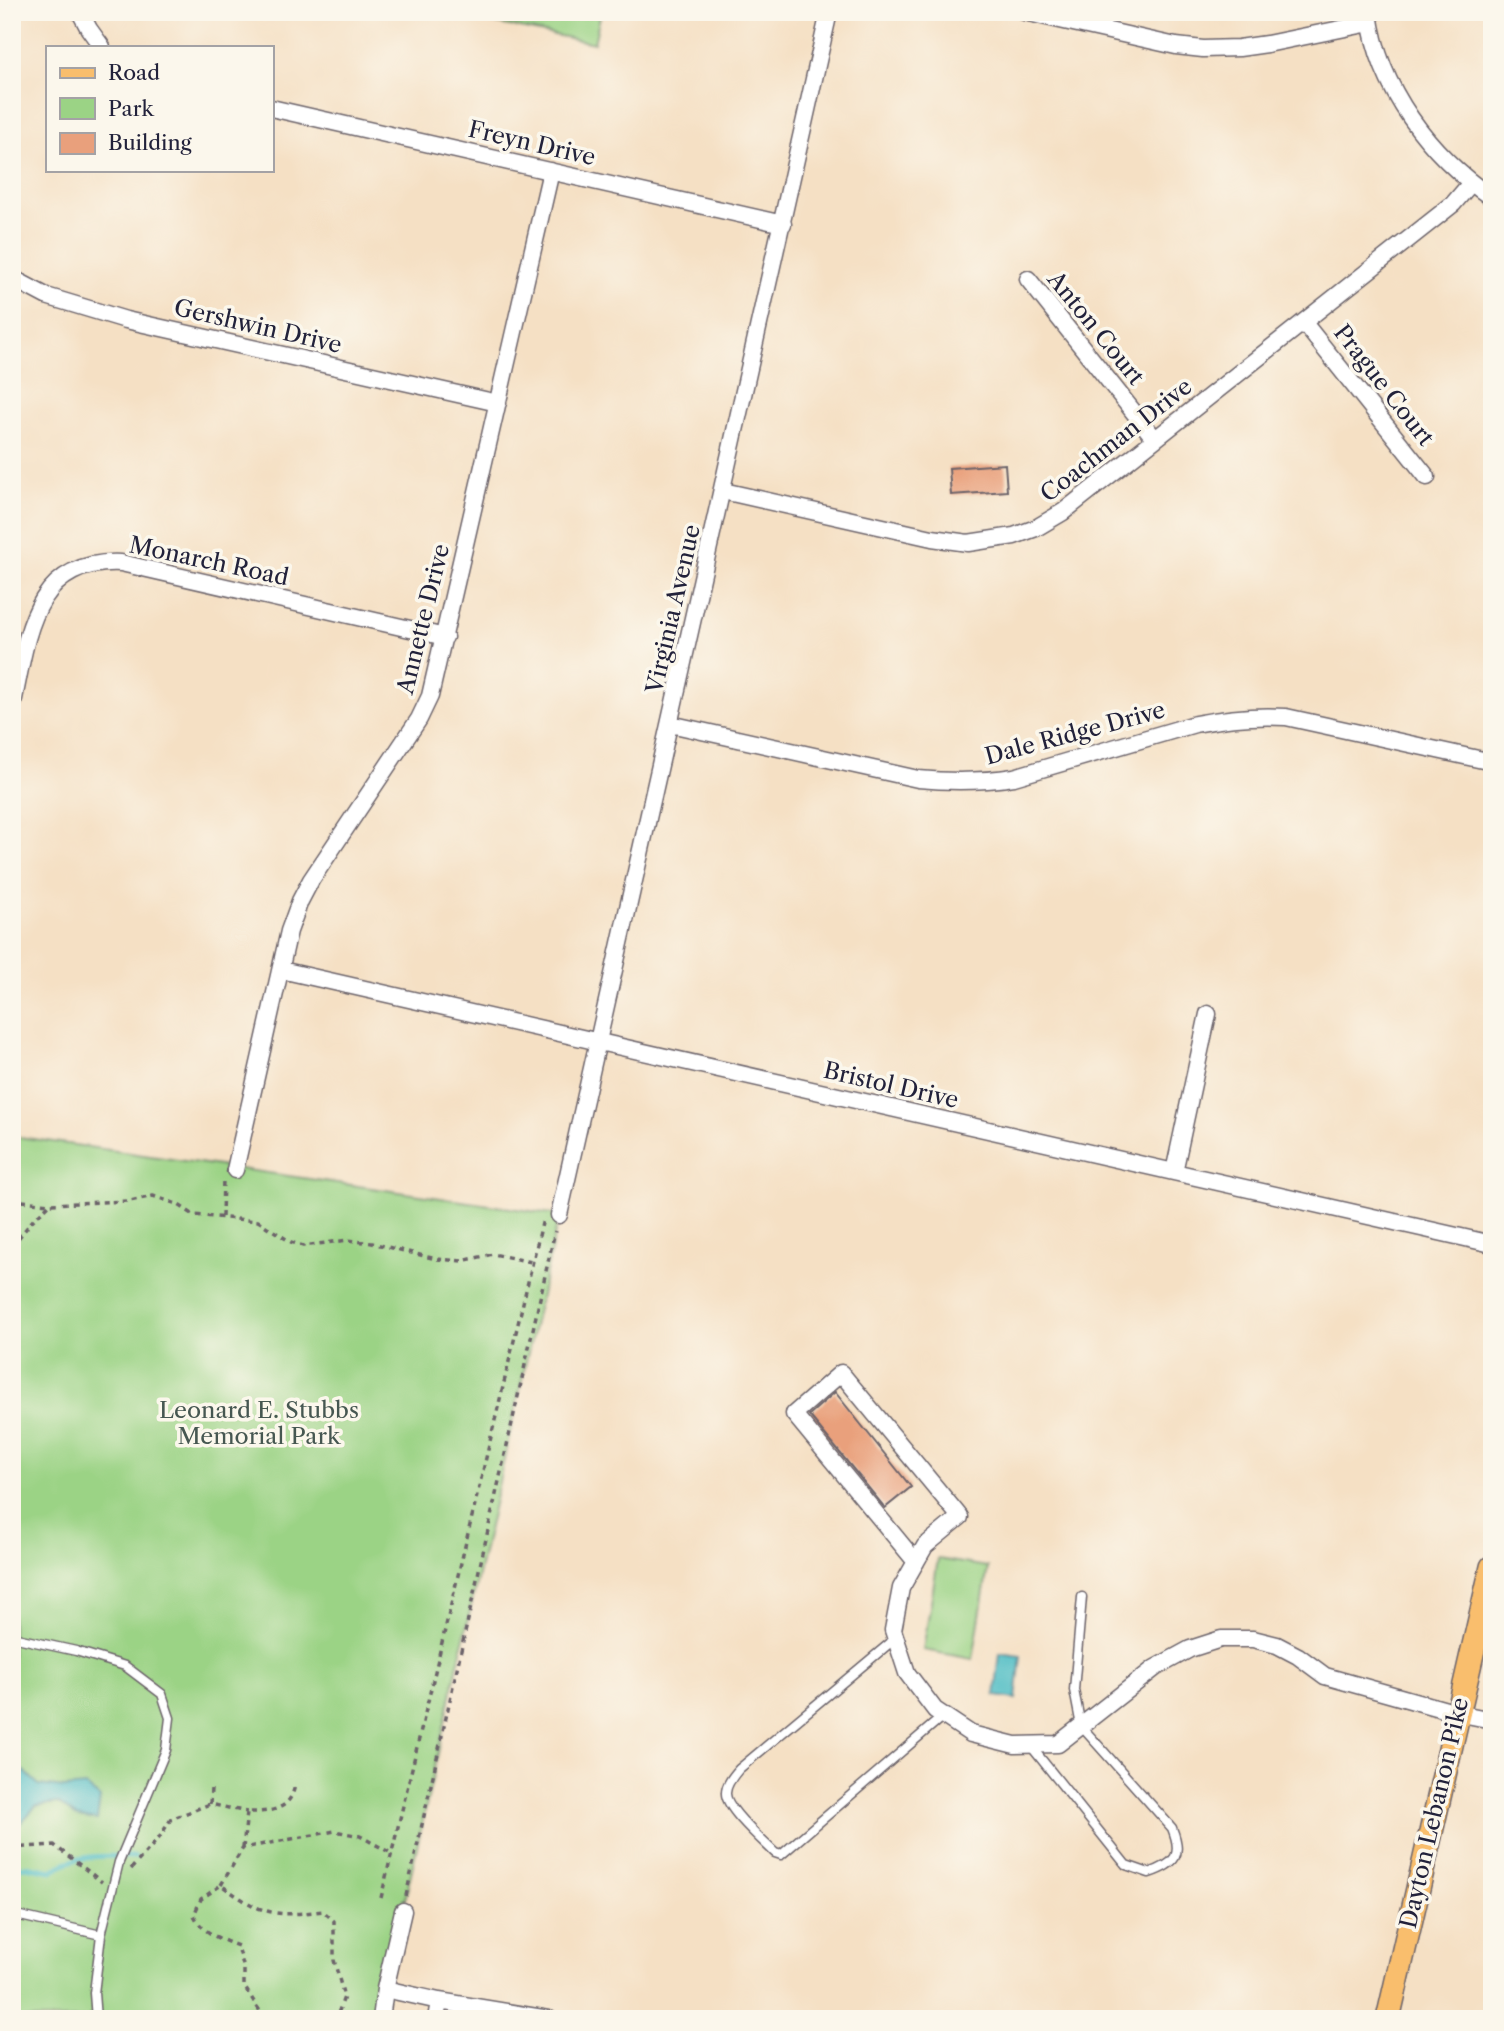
<svg xmlns="http://www.w3.org/2000/svg" width="1504" height="2031" viewBox="0 0 1504 2031" font-family="'Libre Caslon Text',serif">
<style>
.green{fill:#9bd385;stroke:#5e7a60;stroke-width:2}
.water{fill:#4fbdc5;stroke:#387080;stroke-width:2}
.lines{fill:none;stroke-linecap:round;stroke-linejoin:round}
.stream{stroke:#4fbdc5;stroke-width:5}
.building{fill:#e9a07c}
.service-casing{stroke:#6c646b;stroke-width:11}
.minor-casing{stroke:#6c646b;stroke-width:19}
.primary-casing{stroke:#6c646b;stroke-width:26}
.path{stroke:#6c646b;stroke-width:3.5;stroke-dasharray:5 5;stroke-linecap:butt}
.service{stroke:#fff;stroke-width:8}
.minor{stroke:#fff;stroke-width:16}
.primary{stroke:#f9be6d;stroke-width:23}
.labels{text-anchor:middle;stroke-width:7;stroke-linejoin:round;paint-order:stroke}
.street-label{font-size:23px;fill:#22223b;stroke:#fbf7ec}
.park-label{font-size:23px;fill:#465751;stroke:#fbf7ec}
</style>
<rect width="100%" height="100%" fill="#fbf7ec"/>
<filter id="ink" filterUnits="userSpaceOnUse"><feTurbulence type="fractalNoise" baseFrequency=".0143" numOctaves="2"/><feDisplacementMap in="SourceGraphic" scale="14" xChannelSelector="R" yChannelSelector="G"/><feConvolveMatrix kernelMatrix="1 2 1 2 8 2 1 2 1" color-interpolation-filters="sRGB"/></filter>
<filter id="wash" filterUnits="userSpaceOnUse"><feTurbulence type="fractalNoise" baseFrequency=".00686" numOctaves="4" result="noise"/><feDisplacementMap in="SourceGraphic" scale="28" xChannelSelector="R" yChannelSelector="G"/><feGaussianBlur stdDeviation="1.57" result="paint"/><feColorMatrix in="noise" values="0 0 0 0 0 0 0 0 0 0 0 0 0 0 0 0 0 1.4 0 .05"/><feComposite in="paint" operator="in"/></filter>
<g filter="url(#wash)">
<rect width="100%" height="100%" fill="#f5e0c4"/>
<path class="green" d="M471 12H601L594 43 470 18Z
M12 1136 559 1215 385 1989 381 2019H12Z
M938 1559 988 1567 973 1659 923 1650Z"/>
<path class="water" d="M1000 1653 1021 1656 1016 1699 995 1696Z
M12 1765 25 1772 39 1785 65 1788 85 1786 100 1798 97 1820 77 1817 58 1803 36 1806 16 1828H12Z"/>
<g class="lines">
<path class="stream" d="M12 1868 26 1866 52 1871C75 1853 107 1856 135 1857"/>
</g>
<g id="blocks">
<path class="building" d="M1005 464 1007 491 951 495 949 468Z
M835 1392 911 1487 885 1508 809 1415Z"/>
</g>
</g>
<g filter="url(#ink)">
<use href="#blocks" fill-opacity="0" stroke="#6c646b" stroke-width="2"/>
<g class="lines">
<defs>
<path id="service" d="M12 1637 76 1651 125 1666 162 1694 170 1718 166 1750 119 1862 101 1935 94 1993 96 2019
M896 1638 739 1769C734 1775 726 1784 726 1793 725 1808 764 1842 775 1853L781 1855 943 1716
M1030 1745 1126 1865 1149 1873C1176 1864 1183 1855 1172 1828L1081 1726 1074 1690 1082 1597
M12 1914 101 1935"/>
<path id="minor" d="M80 12 89 29 102 47
M1024 12 1176 46 1203 49 1239 48 1267 44 1370 23
M1369 13C1379 90 1430 155 1492 198
M271 108 783 224
M12 278 46 296 126 320 498 403
M1028 279 1155 439
M1304 323 1427 477
M723 491 932 538 968 543 1014 536 1036 528 1063 512 1453 204 1471 183
M12 708C27 641 30 559 121 563L445 637
M670 724 918 779C951 782 981 782 1014 777L1195 724C1226 718 1254 715 1286 717L1492 762
M281 970 1492 1244
M235 1170 289 931 300 901 311 880 419 719 430 696 551 171
M1174 1172 1208 1014
M559 1215 829 12
M916 1562 794 1414 841 1373 960 1517 925 1546 901 1588 893 1630 907 1673 935 1710 971 1734 1015 1745 1058 1744 1155 1668 1190 1649 1221 1639H1253L1277 1645 1298 1656 1325 1676 1457 1713 1492 1720
M385 1989 439 2001 549 2019
M381 2019 385 1989 403 1911
M436 2019 439 2001"/>
<path id="primary" d="M1388 2019 1492 1567"/>
</defs>
<use href="#service" class="service-casing"/>
<use href="#minor" class="minor-casing"/>
<use href="#primary" class="primary-casing"/>
<path class="path" d="M12 1200 50 1204 130 1201 153 1196 177 1204 194 1215 258 1221 291 1242 303 1246 348 1240 372 1243 436 1259 462 1261 493 1254 532 1262
M222 1217 223 1178
M12 1246 33 1220 50 1204
M211 1789 210 1804 247 1812
M12 1848 54 1845 102 1882
M243 1848 247 1812C270 1812 291 1811 295 1784
M131 1869 159 1838 171 1819 210 1804
M221 1885 243 1848 335 1831 360 1836 391 1853
M406 1896 555 1231
M381 1898 543 1219
M150 2019 152 2016
M265 2019 244 1986V1969L238 1946C220 1939 202 1933 194 1915L201 1899 221 1885C263 1915 273 1917 323 1911L334 1921V1960L344 1997 336 2019"/>
<use href="#service" class="service"/>
<use href="#minor" class="minor"/>
<use href="#primary" class="primary"/>
</g>
</g>
<g class="labels">
<g class="street-label">
<text transform="translate(532 143) rotate(13)" y="8">Freyn Drive</text>
<text transform="translate(258 326) rotate(13)" y="8">Gershwin Drive</text>
<text transform="translate(1096 328) rotate(51)" y="8">Anton Court</text>
<text transform="translate(1384 385) rotate(52)" y="8">Prague Court</text>
<text transform="translate(1116 440) rotate(-38)" y="8">Coachman Drive</text>
<text transform="translate(209 561) rotate(12)" y="8">Monarch Road</text>
<text transform="translate(673 609) rotate(-77)" y="8">Virginia Avenue</text>
<text transform="translate(423 619) rotate(-76)" y="8">Annette Drive</text>
<text transform="translate(1075 733) rotate(-15)" y="8">Dale Ridge Drive</text>
<text transform="translate(891 1085) rotate(13)" y="8">Bristol Drive</text>
<text transform="translate(1434 1813) rotate(-77)" y="8">Dayton Lebanon Pike</text>
</g>
<g class="park-label">
<text x="259" y="1418">Leonard E. Stubbs<tspan x="259" dy="26">Memorial Park</tspan></text>
</g>
</g>
<rect width="1504" height="2031" fill="none" stroke="#fbf7ec" stroke-width="42"/>
<rect x="46" y="46" width="228" height="126" fill="#fbf7ec" stroke="#a4a2a5" stroke-width="2"/>
<rect x="60" y="68" width="35" height="10" fill="#f9be6d" stroke="#a4a2a5" stroke-width="2"/>
<text x="108" y="80" font-size="21" fill="#22223b">Road</text>
<rect x="60" y="98" width="35" height="21" fill="#9bd385" stroke="#a4a2a5" stroke-width="2"/>
<text x="108" y="116" font-size="21" fill="#22223b">Park</text>
<rect x="60" y="133" width="35" height="21" fill="#e9a07c" stroke="#a4a2a5" stroke-width="2"/>
<text x="108" y="150" font-size="21" fill="#22223b">Building</text>
</svg>
